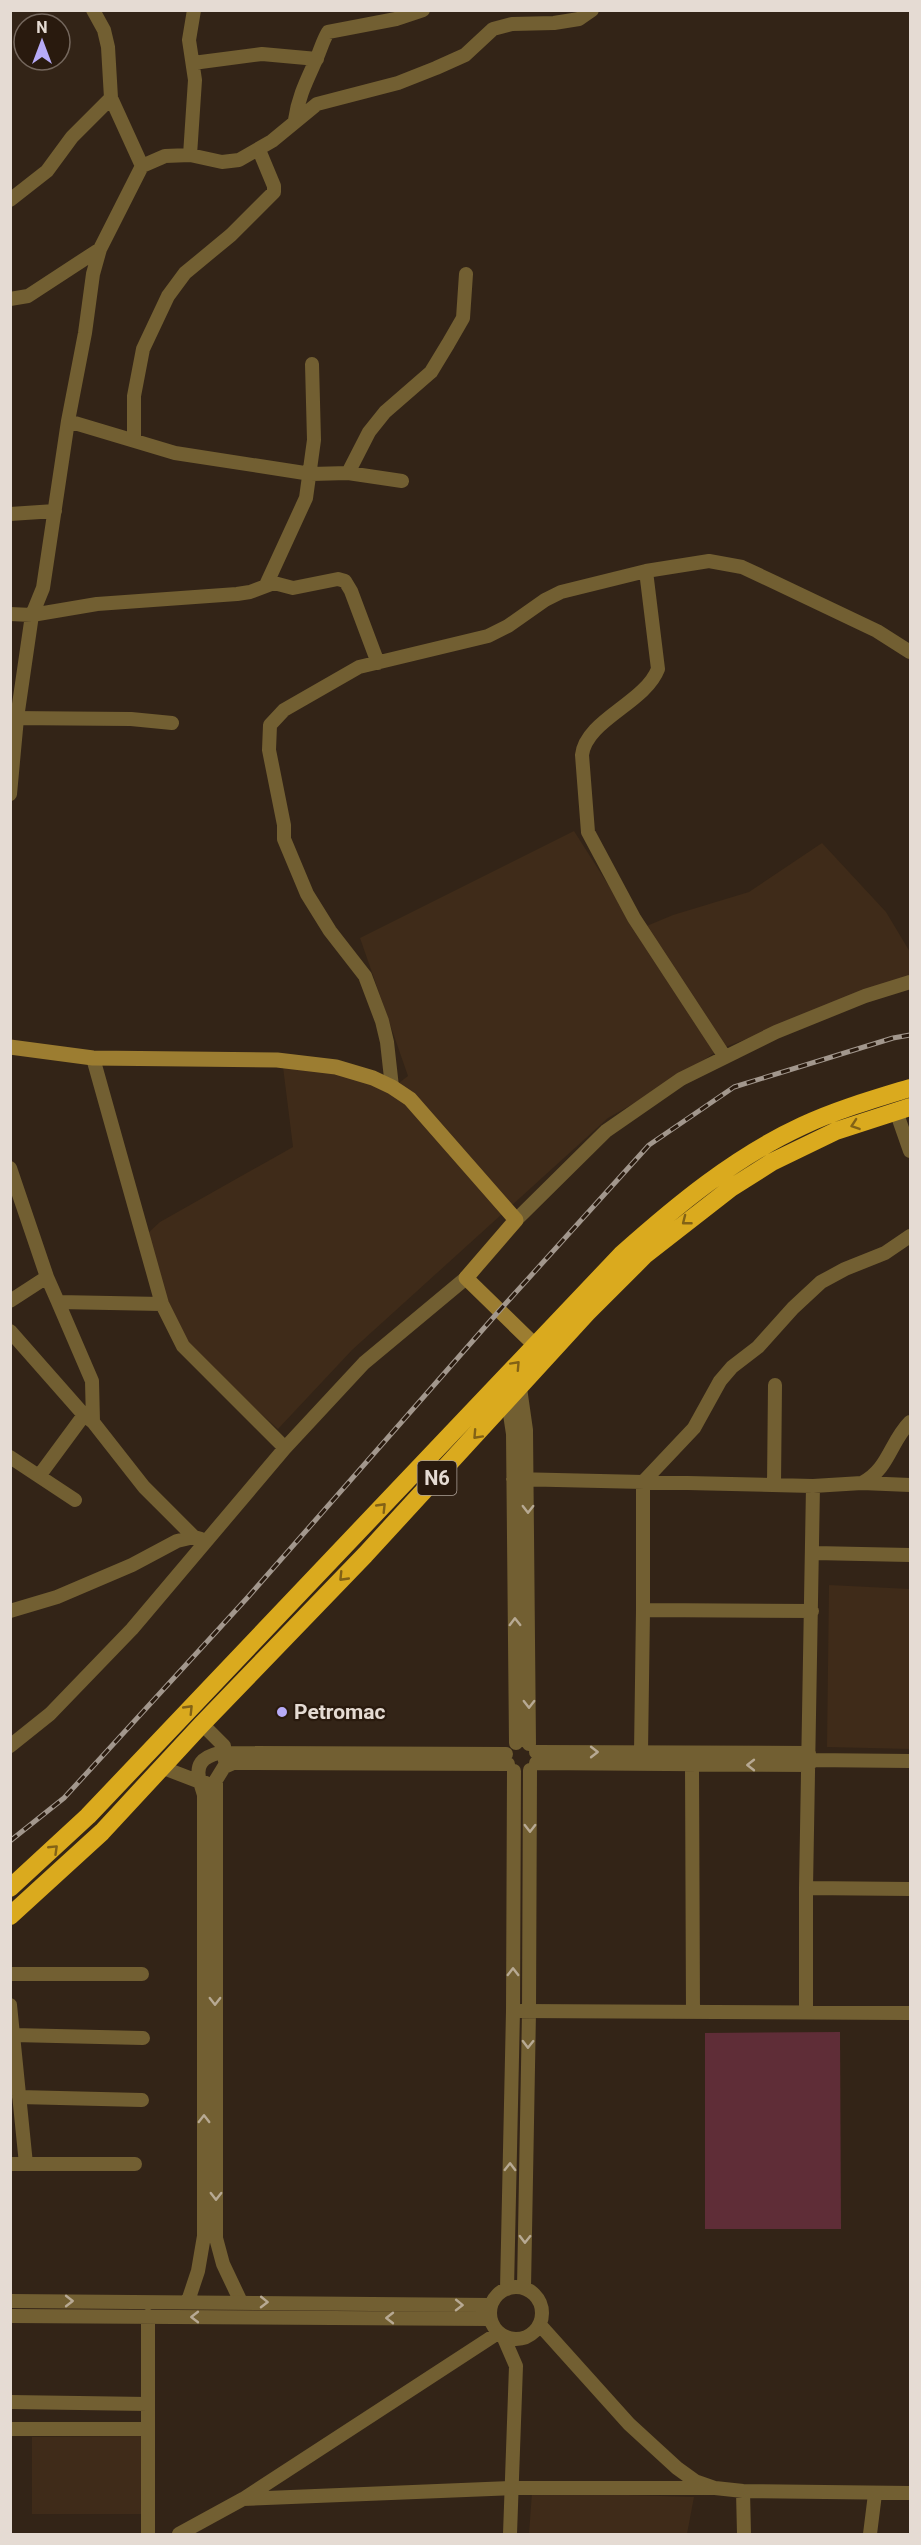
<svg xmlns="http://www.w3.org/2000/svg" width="921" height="2545" viewBox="0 0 921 2545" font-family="Roboto,sans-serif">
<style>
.built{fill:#3f2b19}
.green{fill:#5f2d37}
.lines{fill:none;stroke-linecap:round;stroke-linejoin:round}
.street{stroke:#725f32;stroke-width:14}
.secondary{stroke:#9c7d31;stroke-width:15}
.highway{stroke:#daaa1e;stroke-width:18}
.rail-casing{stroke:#a2978d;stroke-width:5}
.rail{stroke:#291a0e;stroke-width:3;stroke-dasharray:9;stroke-linecap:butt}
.oneway{stroke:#826216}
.oneway2{stroke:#b7a993}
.poi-dot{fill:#b7abf7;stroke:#291a0e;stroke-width:2}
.labels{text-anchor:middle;stroke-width:4.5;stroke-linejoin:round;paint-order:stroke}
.shield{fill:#291a0e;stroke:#ada198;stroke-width:1.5}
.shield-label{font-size:20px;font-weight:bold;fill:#e5dbd3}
.poi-label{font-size:21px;font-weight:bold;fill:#e5dbd3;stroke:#291a0e;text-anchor:start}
</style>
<rect width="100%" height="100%" fill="#332417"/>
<path class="built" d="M574 831 637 930 673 915 749 892 822 843 886 912 910 952V977L720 1049 670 1083 608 1118 352 1350 278 1429 194 1354 168 1312 148 1233 160 1222 293 1147 282 1059 392 1088 408 1076 360 938Z
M829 1585 910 1589V1749L827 1747Z
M142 2436V2514H32V2437Z
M532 2492 694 2497 687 2534H529Z"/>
<path class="green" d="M840 2032 841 2229H705V2033Z"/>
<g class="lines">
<path class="street" d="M93 10 104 30 108 47 111 98 142 166
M193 63 262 54 317 59
M295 120C298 98 306 82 315 62 320 52 322 42 328 32L396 19 423 10
M190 155 195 80 189 40 194 10
M10 200 47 171 72 137 111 98
M10 299 28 296 100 249
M68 421 175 453 311 474 348 473 402 481
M134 440V396L143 349 168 296 185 273 231 235 274 192V186L259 150
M348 473 369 432 385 412 431 372 448 344 463 318 466 274
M10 514 55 511
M646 571 658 669C645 703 586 720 582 755L588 832 634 918 725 1057
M266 585 306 498 314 440 312 364
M10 614 32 615 97 604 237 594 250 592 274 583 293 588 338 579 345 581 351 591 378 663
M10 718 131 719 172 723
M10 794 17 718 32 615 43 588 68 421 85 333 93 274 100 249 142 166 165 156 190 155 222 162 239 160 272 141 317 104 398 83 436 68 465 55 493 29 512 24 554 23 579 19 592 10
M93 1058 162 1304 183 1346 285 1448
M392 1087 387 1042 382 1021 365 976 330 931 307 894 284 839V825L269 750 270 725 284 710 359 667 488 636 508 626 545 600 561 592 646 571 709 561 742 567 774 582 877 631 910 652
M896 1111 910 1151
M10 1168 47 1277 58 1302 162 1304
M516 1220 606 1131 681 1079 776 1032 865 996 910 982
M10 1301 47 1277
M58 1302 92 1381 93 1422
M10 1331 84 1415 93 1422 144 1487 194 1537
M520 1388 526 1430 529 1744
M508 1401 513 1434 516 1743
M10 1457 75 1500
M39 1476 84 1415
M513 1479 813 1486 806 1888V2011
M862 1483C889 1469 890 1442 910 1422
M774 1484 775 1385
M813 1486 862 1483 910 1485
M814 1553 910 1555
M643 1610V1482L694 1428 720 1381 732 1367 758 1347 793 1308 821 1282 845 1269 885 1253 910 1236
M10 1611 57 1597 132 1565 177 1541 194 1537 201 1539
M202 1724 224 1746 225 1761
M10 1746 50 1714 132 1629 285 1448 364 1363 466 1278
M536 1752 809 1753
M641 1752 643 1610 812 1611
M809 1760 910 1761
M536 1763 809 1765
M692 1765 693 2012
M161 1767 200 1782 204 1795V2236L198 2271 188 2301
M206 1783 200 1782C195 1765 202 1757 219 1753L506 1754
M806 1888 910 1889
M10 1974H142
M10 2005 26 2164
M521 2011 910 2013
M13 2035 143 2038
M19 2097 142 2100
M10 2164H135
M490 2313a26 26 0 1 1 52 0a26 26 0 1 1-52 0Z
M524 2288 529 2012 530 1770
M507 2289 513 2011 514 1771
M10 2301 491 2305
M241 2302 223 2264 216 2238V1780L224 1767 233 1763 508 1764
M10 2316 490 2319
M148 2316V2534
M540 2325 629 2424 677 2468 695 2481 715 2488 743 2491 910 2493
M503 2336 516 2366 510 2534
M10 2402 148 2404
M10 2429H148
M743 2491 744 2534
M243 2499 513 2488H715
M179 2534 243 2499 498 2333
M870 2534 875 2494"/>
<path class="secondary" d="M10 1047 93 1058 277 1060 336 1067 373 1078 392 1087 410 1099 516 1220 466 1278 543 1353"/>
<path class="highway" d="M10 1888 88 1816 622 1254C677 1205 735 1157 802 1126 836 1110 874 1099 910 1088
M10 1916 102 1832 202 1724 365 1555 587 1313 645 1255 731 1188 772 1162 836 1131 910 1107"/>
<defs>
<path id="rail" d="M10 1841 64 1798 248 1597 499 1311 649 1145 734 1087 893 1038 910 1035"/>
</defs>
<use href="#rail" class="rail-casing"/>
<use href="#rail" class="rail"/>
</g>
<defs><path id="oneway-chevron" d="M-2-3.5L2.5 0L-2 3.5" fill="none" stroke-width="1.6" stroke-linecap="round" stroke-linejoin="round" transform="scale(1.5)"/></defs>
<g class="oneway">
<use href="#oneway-chevron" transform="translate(855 1125) rotate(161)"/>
<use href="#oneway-chevron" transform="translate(686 1221) rotate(142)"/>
<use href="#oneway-chevron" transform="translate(516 1365) rotate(-47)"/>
<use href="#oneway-chevron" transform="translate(477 1435) rotate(133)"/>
<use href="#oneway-chevron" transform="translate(382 1507) rotate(-46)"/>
<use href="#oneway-chevron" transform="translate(343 1577) rotate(134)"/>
<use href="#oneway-chevron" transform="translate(189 1709) rotate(-46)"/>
<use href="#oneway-chevron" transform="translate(54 1849) rotate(-44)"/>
</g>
<g class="oneway2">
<use href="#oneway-chevron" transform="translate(528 1509) rotate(90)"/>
<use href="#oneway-chevron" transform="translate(515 1622) rotate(-91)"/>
<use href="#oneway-chevron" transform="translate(529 1704) rotate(90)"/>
<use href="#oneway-chevron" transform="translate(594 1752)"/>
<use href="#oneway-chevron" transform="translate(751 1765) rotate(180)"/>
<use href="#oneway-chevron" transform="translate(530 1828) rotate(90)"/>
<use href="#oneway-chevron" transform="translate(513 1972) rotate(-90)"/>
<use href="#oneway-chevron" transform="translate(215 2001) rotate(90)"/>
<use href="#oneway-chevron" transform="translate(528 2044) rotate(91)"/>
<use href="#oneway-chevron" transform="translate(204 2119) rotate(-90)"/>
<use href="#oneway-chevron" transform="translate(510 2167) rotate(-89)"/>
<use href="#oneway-chevron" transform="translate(216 2196) rotate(90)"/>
<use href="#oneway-chevron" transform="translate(525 2239) rotate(91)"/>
<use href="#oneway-chevron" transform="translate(69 2301)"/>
<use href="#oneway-chevron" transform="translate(264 2302) rotate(1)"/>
<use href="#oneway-chevron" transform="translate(459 2305) rotate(1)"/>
<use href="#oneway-chevron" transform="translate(195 2317) rotate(-180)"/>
<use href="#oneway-chevron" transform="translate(390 2318) rotate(-180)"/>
</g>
<circle class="poi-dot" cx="282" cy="1712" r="6"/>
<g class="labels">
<rect class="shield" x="417.5" y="1461" width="39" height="34" rx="4.5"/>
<g class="shield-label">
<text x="437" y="1485">N6</text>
</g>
<g class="poi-label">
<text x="294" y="1719">Petromac</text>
</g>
</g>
<rect width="921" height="2545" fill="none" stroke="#e5dbd3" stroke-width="24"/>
<g transform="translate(42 42)"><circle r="28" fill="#291a0e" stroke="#74675d" stroke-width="1.5"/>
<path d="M0-4.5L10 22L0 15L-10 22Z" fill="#b7abf7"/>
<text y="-9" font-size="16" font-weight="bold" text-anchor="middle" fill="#e5dbd3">N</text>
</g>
</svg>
